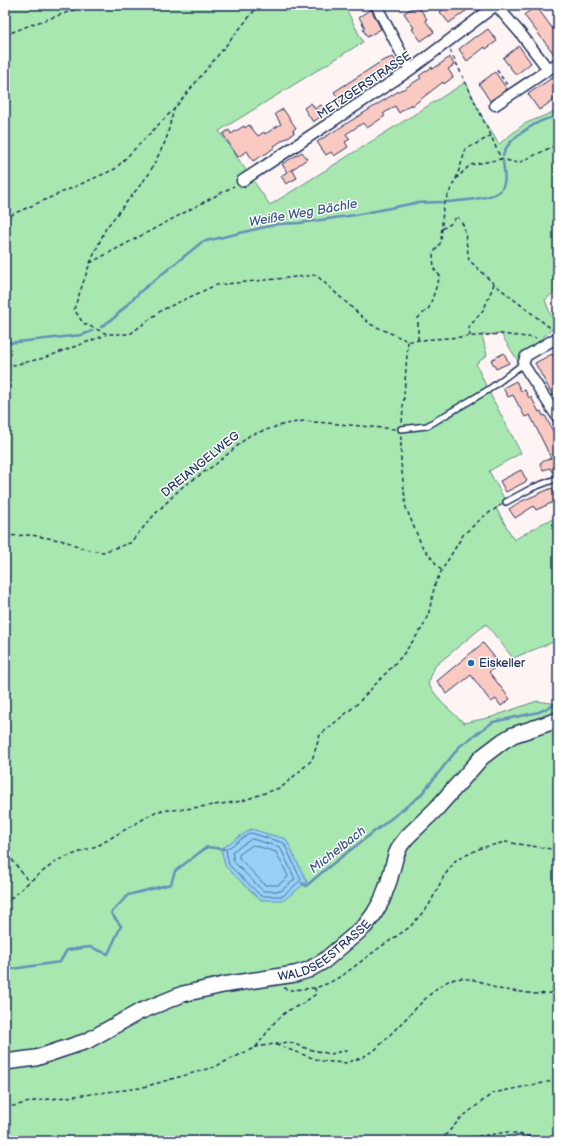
<svg xmlns="http://www.w3.org/2000/svg" width="563" height="1146" viewBox="0 0 563 1146" font-family="'Balsamiq Sans',sans-serif">
<style>
.green{fill:#a8e7af;stroke:#628b86}
.water{fill:#96d0f6;stroke:#6590b9}
.lines{fill:none;stroke-linecap:round;stroke-linejoin:round}
.shore{stroke:#4c6f9b;stroke-width:1}
.stream{stroke:#6590b9;stroke-width:2.5}
.building{fill:#facac2;stroke:#1b2f5e}
.lane-casing{stroke:#1b2f5e;stroke-width:8}
.street-casing{stroke:#1b2f5e;stroke-width:13}
.secondary-casing{stroke:#1b2f5e;stroke-width:18}
.path{stroke:#1b2f5e;stroke-width:1.5;stroke-dasharray:4 3;stroke-linecap:butt}
.lane{stroke:#fff;stroke-width:5}
.street{stroke:#fff;stroke-width:10}
.secondary{stroke:#fff;stroke-width:15}
.poi-dot{fill:#1f6fb2;stroke:#fff;stroke-width:1.5}
.labels{text-anchor:middle;stroke-width:3;stroke-linejoin:round;paint-order:stroke}
.street-label{font-size:12px;fill:#1b2f5e;stroke:#fff}
.poi-label{font-size:12px;fill:#1b2f5e;stroke:#fff;text-anchor:start}
.water-label{font-size:13px;font-style:italic;fill:#3a5784;stroke:#fff}
</style>
<rect width="100%" height="100%" fill="#fef4f3"/>
<filter id="ink" filterUnits="userSpaceOnUse"><feTurbulence type="fractalNoise" baseFrequency=".025" numOctaves="2"/><feDisplacementMap in="SourceGraphic" scale="8" xChannelSelector="R" yChannelSelector="G"/><feConvolveMatrix kernelMatrix="1 2 1 2 8 2 1 2 1" color-interpolation-filters="sRGB"/></filter>
<g filter="url(#ink)">
<path class="green" d="M5 5H344L363 42 219 131 270 205 466 82 483 119 499 144 524 124 558 110V289L545 300 555 326 518 361 501 334 482 335 487 355 476 364 488 390 521 453 489 471 506 502 496 508 514 540 543 523 558 517V640L513 658 486 624 435 666 428 684 442 703 464 723 492 717 537 701 558 704V1141H5Z"/>
<path class="water" d="M251 829 286 839 307 882 284 900H260L225 866 221 849Z"/>
<g class="lines">
<path class="shore" d="M251 833 284 843 301 880 283 896H261L229 865 226 850Z
M252 839 280 847 295 879 281 891H263L234 862 232 852Z
M253 845 276 852 288 876 287 878 278 885H265L239 858V855Z"/>
<path class="stream" d="M503 156C506 139 541 117 558 117
M447 202C459 201 494 199 501 190 507 182 504 171 503 162
M101 327 115 317 141 291 202 242 278 224 300 223 355 215 415 203 442 202
M5 343H8L82 335 92 331
M302 883 306 886 326 869 420 796 460 746 493 722 539 712 558 703
M5 970 60 962 67 950 90 947 108 954 121 926 111 913 128 895 171 884 175 871 207 847 224 849"/>
</g>
<path class="building" d="M448 5H474L449 23 440 12Z
M418 6 427 19 425 20 434 32 421 41 412 29 414 28 404 13 412 8 414 9Z
M536 6 558 36V51L554 54 524 15Z
M371 9 381 29 367 37 363 29 365 28 359 17Z
M488 29 497 41 486 49 485 47 467 61 459 49 476 36 477 37Z
M519 46 531 63 516 75 503 58Z
M393 57 400 67 350 95 341 102 334 92 382 61Z
M450 57 454 65 448 69 453 77 444 84 443 82 412 106 411 104 399 113 395 106 383 114 385 116 367 128 363 123 346 134 350 139 345 142 348 147 334 156 331 152 326 155 317 142 402 89V90L421 78 419 76 432 67 433 69Z
M495 72 507 89 490 101 479 84Z
M558 74V97L539 110 528 94Z
M311 103 315 109 321 105 327 112 313 122 304 108Z
M283 109 296 128 293 130 294 133 274 146 275 147 267 153 253 161 247 151 238 157 223 134 229 130 231 134 244 126 245 128 249 125 258 136 264 132 265 134 281 124 275 114Z
M302 152 307 159 290 171 292 169 297 178 286 184 281 176 287 172 282 164Z
M504 353 509 363 496 369 491 360Z
M552 354 557 363 554 365 558 372V393L553 396 535 363Z
M516 381 521 391 525 390 529 398 531 397 539 412 541 411 543 416 545 415 558 442V472L557 470 552 472 550 468 543 470 540 463 551 458 530 415 525 417 513 395 508 397 503 388Z
M521 470 527 481 506 492 500 481Z
M552 488 558 500 536 510 534 506 515 518 509 509 520 502Z
M483 643 500 664 489 672 510 699 501 706 496 699 491 702 471 675 447 694 437 681Z"/>
<g class="lines">
<defs>
<path id="lane" d="M401 429 427 426 488 390 523 364
M506 502 532 488 558 478"/>
<path id="street" d="M376 5 410 70
M496 5 521 34 548 69
M495 105 558 63
M242 181 410 70 496 5
M558 337 526 356 523 364 558 418"/>
<g id="secondary">
<path id="s1" d="M5 1062 36 1058 87 1041 139 1012 183 994 223 985 295 974 308 970 324 961 365 926 374 914 382 900 389 881 396 855 400 846 407 837 436 809 482 757 503 741 513 735 558 720"/>
</g>
</defs>
<use href="#lane" class="lane-casing"/>
<use href="#street" class="street-casing"/>
<use href="#secondary" class="secondary-casing"/>
<path class="path" d="M259 5 174 109 166 140 149 174 106 228 90 263 74 309 83 323 107 334H130L162 310 216 285 316 275 370 324 408 341 501 334 536 338
M5 35 33 24 89 5
M450 50 491 136 501 159 518 163 558 144
M497 70 507 85
M456 179 466 149 491 136
M5 220 13 214 115 169 173 110
M442 229 452 223 457 216 464 226 469 260 494 284 553 330
M90 263 234 186
M470 336 469 327 484 309 494 284
M418 340V318L429 308 440 276 434 269 433 254 441 242 443 206 455 180 470 165 501 159
M5 367 44 358 106 335
M402 422 408 341
M401 436V463L406 508 422 546 441 570
M5 536 31 535 65 541 85 549 103 552 130 543 155 514 181 488 216 464 250 435 285 424 304 421 395 429
M5 847 13 861 29 882
M5 904 29 882 58 860 99 845 157 811 186 809 242 801 282 787 312 760 320 735 356 705 402 656 423 627 429 612 435 584 442 570 463 535 483 517 501 505
M283 988 291 990 315 988 329 983 343 975 379 948 410 927 429 905 444 876 456 860 481 848 505 842 558 850
M276 1044 289 1042 308 1049 331 1054 350 1049
M256 1047 274 1023 287 1011 302 1004 316 994 315 988
M5 1108 34 1101 140 1088 214 1067 256 1047 274 1044 321 1061 345 1063 361 1058 376 1049 424 1000 437 988 450 980 462 978 479 981 498 989 536 994 550 993 557 982 555 963 558 951
M443 1138 460 1139 508 1132 552 1141
M440 1141 462 1117 493 1093 558 1080"/>
<use href="#lane" class="lane"/>
<use href="#street" class="street"/>
<use href="#secondary" class="secondary"/>
</g>
</g>
<circle class="poi-dot" cx="471" cy="663" r="4"/>
<g class="labels">
<g class="street-label">
<text transform="translate(364 85) rotate(-34)" y="4">METZGERSTRASSE</text>
<text transform="translate(200 464) rotate(-39)" y="4">DREIANGELWEG</text>
<text dy="4" stroke="none"><textPath href="#s1" startOffset="343">WALDSEESTRASSE</textPath></text>
</g>
<g class="poi-label">
<text x="479" y="667">Eiskeller</text>
</g>
<g class="water-label">
<text transform="translate(303 212) rotate(-10)" y="5">Weiße Weg Bächle</text>
<text transform="translate(337 849) rotate(-38)" y="5">Michelbach</text>
</g>
</g>
<rect width="563" height="1146" fill="none" stroke="#fff" stroke-width="20"/>
<rect x="10" y="10" width="543" height="1126" fill="none" stroke="#1b2f5e" stroke-width="1.5" filter="url(#ink)"/>
</svg>
